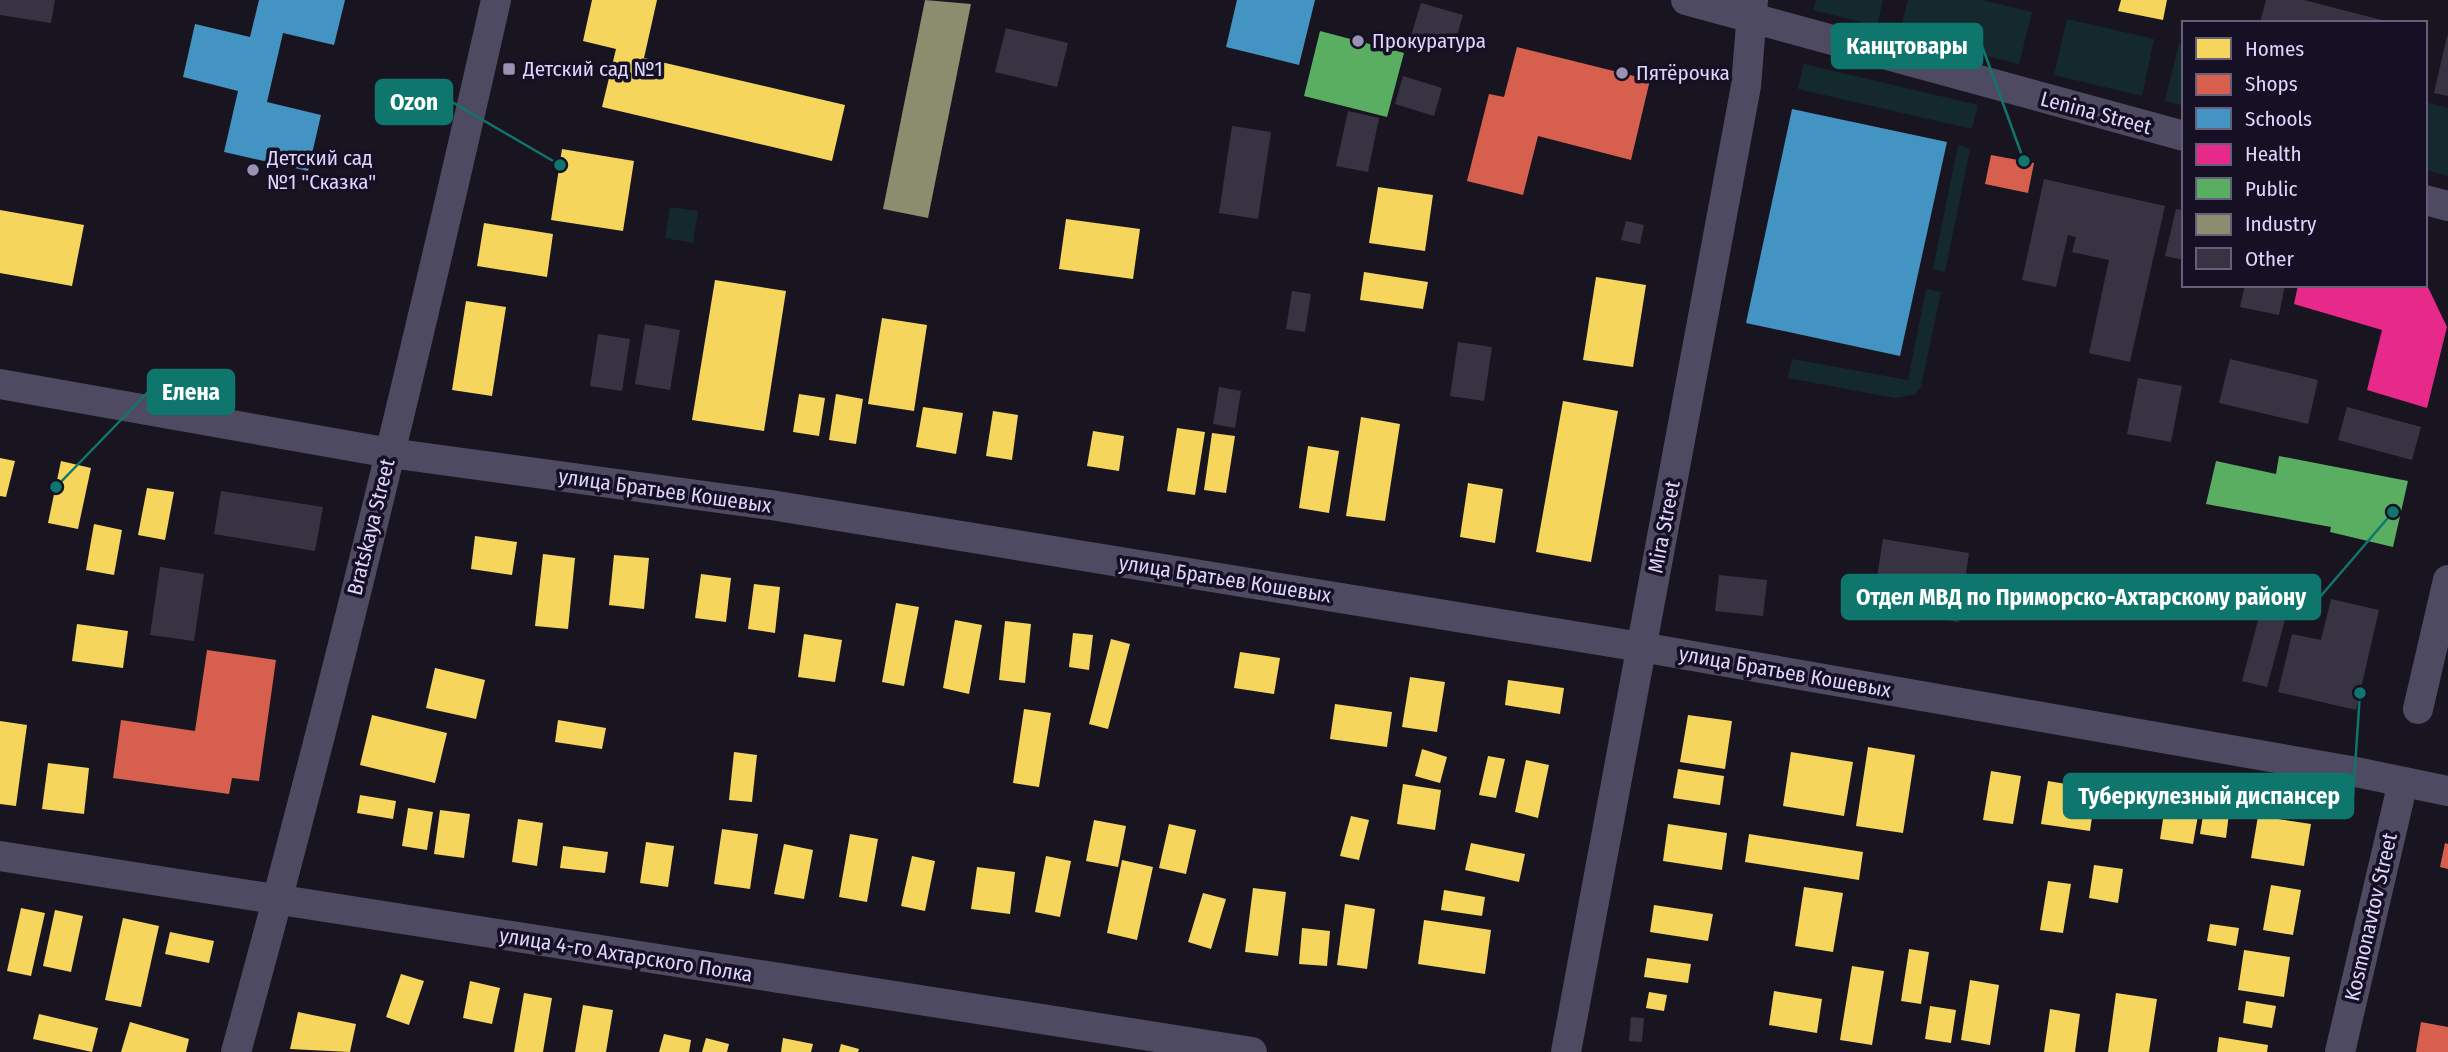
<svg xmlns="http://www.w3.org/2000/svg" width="2448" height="1052" viewBox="0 0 2448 1052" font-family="'Fira Sans Condensed',sans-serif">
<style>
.green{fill:#14292d}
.homes{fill:#f6d55c}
.shops{fill:#d6604d}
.schools{fill:#4393c3}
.health{fill:#e7298a}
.public{fill:#5aae61}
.industry{fill:#8c8c6e}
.building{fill:#383342}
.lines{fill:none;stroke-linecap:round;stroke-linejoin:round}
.street{stroke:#4e4a61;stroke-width:30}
.poi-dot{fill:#9992b0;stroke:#161025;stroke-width:2.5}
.labels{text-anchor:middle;stroke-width:7;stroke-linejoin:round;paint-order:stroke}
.poi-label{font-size:21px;fill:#dfd6fd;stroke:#161025;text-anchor:start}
.street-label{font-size:21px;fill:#dfd6fd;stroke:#161025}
.leader{fill:none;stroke:#0f766e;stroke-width:2.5}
.callout-dot{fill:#0f766e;stroke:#161025;stroke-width:2.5}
.callout{fill:#0f766e;stroke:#0f766e;stroke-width:2.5}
.callout-label{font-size:23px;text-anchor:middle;font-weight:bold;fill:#fff}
</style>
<rect width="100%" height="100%" fill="#181520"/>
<path class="green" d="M1816 0H1883L1877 26 1813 10Z
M1908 0H1982L2032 12 2019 64 1899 35Z
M2067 19 2154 39 2142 96 2054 75Z
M2179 43 2184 45V106L2165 101Z
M1804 64 1978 105 1972 129 1798 89Z
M2425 102 2448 108V176L2425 170Z
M1958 145 1970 149 1945 272 1933 269Z
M670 207 698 211 693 243 665 238Z
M1926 289 1941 292 1921 387 1915 394 1895 398 1788 378 1792 359 1908 380Z"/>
<path class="homes" d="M592 0H657L644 58 845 105 832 161 602 107 616 49 583 41Z
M2121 0H2167L2163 20 2118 11Z
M562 149 634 161 623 231 551 220Z
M1378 187 1433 195 1425 251 1369 243Z
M0 210 84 225 72 286 0 273Z
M1066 219 1140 229 1133 279 1059 269Z
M484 223 553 234 547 277 477 266Z
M1364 272 1428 282 1423 309 1360 300Z
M1596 277 1646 285 1633 367 1583 360Z
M715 280 786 291 764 431 692 420Z
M466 301 506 307 492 396 452 390Z
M882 318 927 325 914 411 868 404Z
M799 394 825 398 819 436 793 432Z
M836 394 863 399 856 444 829 440Z
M1563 401 1618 411 1591 562 1536 552Z
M923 407 963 413 956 454 916 447Z
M993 411 1018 415 1012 460 986 456Z
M1361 417 1400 424 1385 521 1346 516Z
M1177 428 1205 432 1195 495 1167 491Z
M1093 431 1124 436 1119 471 1087 466Z
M1212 433 1235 436 1226 493 1204 490Z
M1308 446 1339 451 1329 513 1299 508Z
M0 458 15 461 6 497 0 496Z
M61 461 91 468 78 529 48 523Z
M1468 483 1503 489 1495 543 1460 537Z
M147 488 174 492 165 540 138 535Z
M94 524 122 530 114 575 86 570Z
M475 536 517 542 512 575 471 569Z
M543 554 575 558 568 629 535 626Z
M614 555 649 558 644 609 609 605Z
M701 574 731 578 726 622 695 618Z
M754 584 780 587 775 633 748 629Z
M896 603 919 607 904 686 882 682Z
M955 620 982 625 969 694 943 688Z
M1005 621 1031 624 1025 683 999 680Z
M77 624 128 631 123 668 72 661Z
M1073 633 1093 635 1089 670 1069 667Z
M804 634 842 640 835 682 798 677Z
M1111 639 1130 644 1108 729 1089 724Z
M1240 652 1280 658 1274 694 1234 688Z
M435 668 485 680 476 719 426 708Z
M1410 677 1445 682 1437 732 1402 727Z
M1508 680 1564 688 1560 714 1505 705Z
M1335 704 1392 712 1387 747 1330 739Z
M1024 709 1051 713 1039 787 1013 783Z
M372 715 447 733 435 783 360 765Z
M1688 715 1732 721 1725 769 1680 762Z
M558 720 606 728 602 749 555 742Z
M0 721 27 725 16 806 0 804Z
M1868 747 1915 755 1903 833 1856 826Z
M1422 749 1447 757 1440 783 1415 776Z
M734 752 757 755 752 802 729 800Z
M1791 752 1853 762 1844 816 1783 806Z
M1488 756 1505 759 1496 798 1479 795Z
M1526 760 1549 765 1538 818 1515 812Z
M48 763 89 768 84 814 42 809Z
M1678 769 1724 776 1720 805 1673 798Z
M1991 771 2021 776 2013 824 1983 820Z
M2048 781 2096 789 2090 831 2041 824Z
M1403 784 1441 790 1435 830 1397 824Z
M360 795 396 801 393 819 357 813Z
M2166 799 2200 804 2193 844 2160 839Z
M408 808 433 812 427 850 402 846Z
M2204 809 2229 813 2226 838 2200 834Z
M440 810 470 814 464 858 434 854Z
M1351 816 1369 820 1359 860 1340 856Z
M2258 816 2311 824 2304 866 2251 858Z
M518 819 543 823 537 866 512 862Z
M1094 820 1126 826 1118 867 1086 861Z
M1169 824 1196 830 1186 874 1159 868Z
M1668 824 1727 833 1722 870 1663 861Z
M722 829 758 834 750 889 714 884Z
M850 834 878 839 867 902 839 897Z
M1749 834 1863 852 1859 880 1745 862Z
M646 842 674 846 668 887 640 883Z
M1471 843 1525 854 1519 882 1465 870Z
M784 844 813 850 804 899 774 894Z
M563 846 608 852 605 873 560 868Z
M912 856 935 861 925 911 901 906Z
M1046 856 1071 861 1060 917 1035 912Z
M1122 860 1153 867 1137 940 1107 933Z
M2094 865 2123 869 2118 903 2089 898Z
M977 867 1015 872 1010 914 971 909Z
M2048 881 2071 884 2063 933 2040 930Z
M2271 885 2301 890 2293 935 2263 930Z
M1804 887 1843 893 1833 952 1795 946Z
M1253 888 1286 892 1278 956 1245 952Z
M1444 890 1485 897 1482 916 1441 910Z
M1203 893 1226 899 1211 949 1188 942Z
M1345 904 1375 909 1367 969 1337 965Z
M1654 905 1713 914 1708 941 1650 932Z
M21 908 45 913 31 976 7 971Z
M55 910 83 916 71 972 43 966Z
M123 918 159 926 141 1007 105 1000Z
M1424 920 1491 930 1485 974 1418 964Z
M2210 924 2239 928 2236 946 2207 941Z
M1302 928 1330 931 1327 966 1299 964Z
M170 932 214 941 209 963 165 954Z
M1909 949 1929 952 1921 1004 1901 1001Z
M2244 950 2290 957 2284 997 2238 990Z
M1647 958 1691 964 1688 983 1644 977Z
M1852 966 1884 971 1872 1045 1840 1040Z
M401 974 424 981 409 1025 386 1017Z
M1970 980 1999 985 1990 1045 1961 1040Z
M470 981 500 988 492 1024 463 1018Z
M1774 991 1822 999 1817 1033 1769 1025Z
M1649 992 1667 995 1664 1011 1646 1008Z
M524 993 552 998 543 1052H514Z
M2116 993 2157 999 2149 1052H2108Z
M2246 1001 2276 1006 2272 1028 2243 1023Z
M583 1005 613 1010 606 1052H575Z
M1930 1006 1956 1010 1951 1043 1925 1039Z
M2050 1009 2080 1014 2075 1052H2044Z
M298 1012 356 1024 350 1052 290 1049Z
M39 1014 98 1028 92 1052 33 1039Z
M130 1022 189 1039 186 1052H121Z
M664 1034 691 1040 689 1052H659Z
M2219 1037 2268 1045 2267 1052H2217Z
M706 1038 729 1044 727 1052H702Z
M783 1038 813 1044 811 1052H781Z
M841 1044 859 1049 858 1052H839Z"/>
<path class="shops" d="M1517 47 1650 80 1631 160 1538 136 1523 195 1467 181 1489 94 1504 97Z
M1991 155 2034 163 2028 193 1985 184Z
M207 650 276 660 259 781 232 778 229 794 113 778 121 720 195 731Z
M2445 843 2448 844V869L2440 867Z
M2421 1022 2448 1027V1052H2416Z"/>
<path class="schools" d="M259 0H345L334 45 283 33 267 102 321 115 308 171 224 152 238 91 183 77 195 24 250 37Z
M1237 0H1315L1299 65 1226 47Z
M1792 109 1947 142 1900 356 1746 323Z"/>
<path class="health" d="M2425 281 2447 327 2427 408 2367 390 2382 330 2294 304 2298 285H2425Z"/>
<path class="public" d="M1320 31 1404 53 1387 117 1304 96Z
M2279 456 2408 481 2393 547 2330 532 2331 527 2206 504 2216 461 2276 474Z"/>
<path class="industry" d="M925 0 971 4 928 218 883 209Z"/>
<path class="building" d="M0 0H55L51 23 0 15Z
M2266 0H2304L2393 23H2260Z
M1421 3 1463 15 1452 52 1410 39Z
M1006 28 1068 43 1057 87 995 72Z
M2447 36H2448V96L2434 93Z
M1403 76 1442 88 1434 116 1395 104Z
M1348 111 1379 118 1368 172 1336 166Z
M1232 126 1271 132 1258 219 1219 213Z
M2044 179 2165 206 2130 362 2089 353 2109 260 2072 252 2076 237 2068 235 2056 287 2022 280Z
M2176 209 2184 210V260L2165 256Z
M1626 221 1644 225 1640 244 1621 240Z
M2245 285H2285L2279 315 2240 307Z
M1292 291 1311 294 1305 332 1286 329Z
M645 324 680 330 670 390 635 384Z
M598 334 630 339 622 391 590 386Z
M1458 342 1492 347 1484 401 1450 396Z
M2230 359 2318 380 2308 424 2219 403Z
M2138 378 2182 386 2171 442 2127 434Z
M1219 387 1241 391 1235 428 1213 424Z
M2347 407 2421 427 2412 460 2338 440Z
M221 491 323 507 315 551 214 534Z
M1883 539 1969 553 1959 622 1872 609Z
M160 567 204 574 194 641 150 635Z
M1719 575 1767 580 1763 616 1715 611Z
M2331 599 2379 610 2356 710 2278 692 2292 634 2321 640Z
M2261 609 2286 616 2267 687 2242 681Z
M1631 1017 1644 1018 1642 1042 1629 1041Z"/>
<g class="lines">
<path class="street" d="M1686 0 2184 136
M2425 200 2448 206
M0 384 390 453 771 505 1641 647 2351 771 2448 791
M2418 709 2448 580
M0 856 1252 1052
M236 1052C332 704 416 352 496 0
M1566 1052 1746 86 1753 0
M2340 1052 2403 782"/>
</g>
<g class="poi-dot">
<circle cx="1358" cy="41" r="7"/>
<rect x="502" y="62" width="14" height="14" rx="3.5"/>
<circle cx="1622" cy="73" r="7"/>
<circle cx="253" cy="170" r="7"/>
</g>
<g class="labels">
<g class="poi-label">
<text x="1372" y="48">Прокуратура</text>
<text x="523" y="76">Детский сад №1</text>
<text x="1636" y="80">Пятёрочка</text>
<text x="267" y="165">Детский сад<tspan x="267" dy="24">№1 "Сказка"</tspan></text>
</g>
<g class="street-label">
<text transform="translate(2096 113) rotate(15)" y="7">Lenina Street</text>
<text transform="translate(665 491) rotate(8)" y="7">улица Братьев Кошевых</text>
<text transform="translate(371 527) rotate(-76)" y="7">Bratskaya Street</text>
<text transform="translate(1664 527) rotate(-79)" y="7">Mira Street</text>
<text transform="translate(1225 579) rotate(9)" y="7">улица Братьев Кошевых</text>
<text transform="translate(1785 672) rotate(10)" y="7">улица Братьев Кошевых</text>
<text transform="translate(2371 917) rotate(-77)" y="7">Kosmonavtov Street</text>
<text transform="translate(626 955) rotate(9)" y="7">улица 4-го Ахтарского Полка</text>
</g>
</g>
<path class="leader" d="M2024 161L1982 46M560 165L452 102M56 487L148 392M2393 512L2320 597M2360 693L2353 796"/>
<g class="callout-dot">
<circle cx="2024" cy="161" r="7"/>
<circle cx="560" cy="165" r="7"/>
<circle cx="56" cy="487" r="7"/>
<circle cx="2393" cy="512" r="7"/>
<circle cx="2360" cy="693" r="7"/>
</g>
<g class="callout">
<rect x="1832" y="24" width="150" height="44" rx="7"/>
<rect x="376" y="80" width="76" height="44" rx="7"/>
<rect x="148" y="370" width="86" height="44" rx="7"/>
<rect x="1842" y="575" width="478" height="44" rx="7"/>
<rect x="2064" y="774" width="289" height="44" rx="7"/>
</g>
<g class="callout-label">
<text x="1907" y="54">Канцтовары</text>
<text x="414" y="110">Ozon</text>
<text x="191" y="400">Елена</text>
<text x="2081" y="605">Отдел МВД по Приморско-Ахтарскому району</text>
<text x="2209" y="804">Туберкулезный диспансер</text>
</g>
<rect x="2182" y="21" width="245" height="266" fill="#161025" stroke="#665f7b" stroke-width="2"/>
<rect x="2196" y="38" width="35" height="21" fill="#f6d55c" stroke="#665f7b" stroke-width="2"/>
<text x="2245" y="56" font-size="21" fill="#dfd6fd">Homes</text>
<rect x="2196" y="74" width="35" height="21" fill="#d6604d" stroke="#665f7b" stroke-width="2"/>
<text x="2245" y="91" font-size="21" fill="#dfd6fd">Shops</text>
<rect x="2196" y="108" width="35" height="21" fill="#4393c3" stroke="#665f7b" stroke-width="2"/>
<text x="2245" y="126" font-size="21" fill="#dfd6fd">Schools</text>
<rect x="2196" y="144" width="35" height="21" fill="#e7298a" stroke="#665f7b" stroke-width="2"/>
<text x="2245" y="161" font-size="21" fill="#dfd6fd">Health</text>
<rect x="2196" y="178" width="35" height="21" fill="#5aae61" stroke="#665f7b" stroke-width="2"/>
<text x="2245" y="196" font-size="21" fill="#dfd6fd">Public</text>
<rect x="2196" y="214" width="35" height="21" fill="#8c8c6e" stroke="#665f7b" stroke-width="2"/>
<text x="2245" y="231" font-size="21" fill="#dfd6fd">Industry</text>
<rect x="2196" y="248" width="35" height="21" fill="#383342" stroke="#665f7b" stroke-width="2"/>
<text x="2245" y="266" font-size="21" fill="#dfd6fd">Other</text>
</svg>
